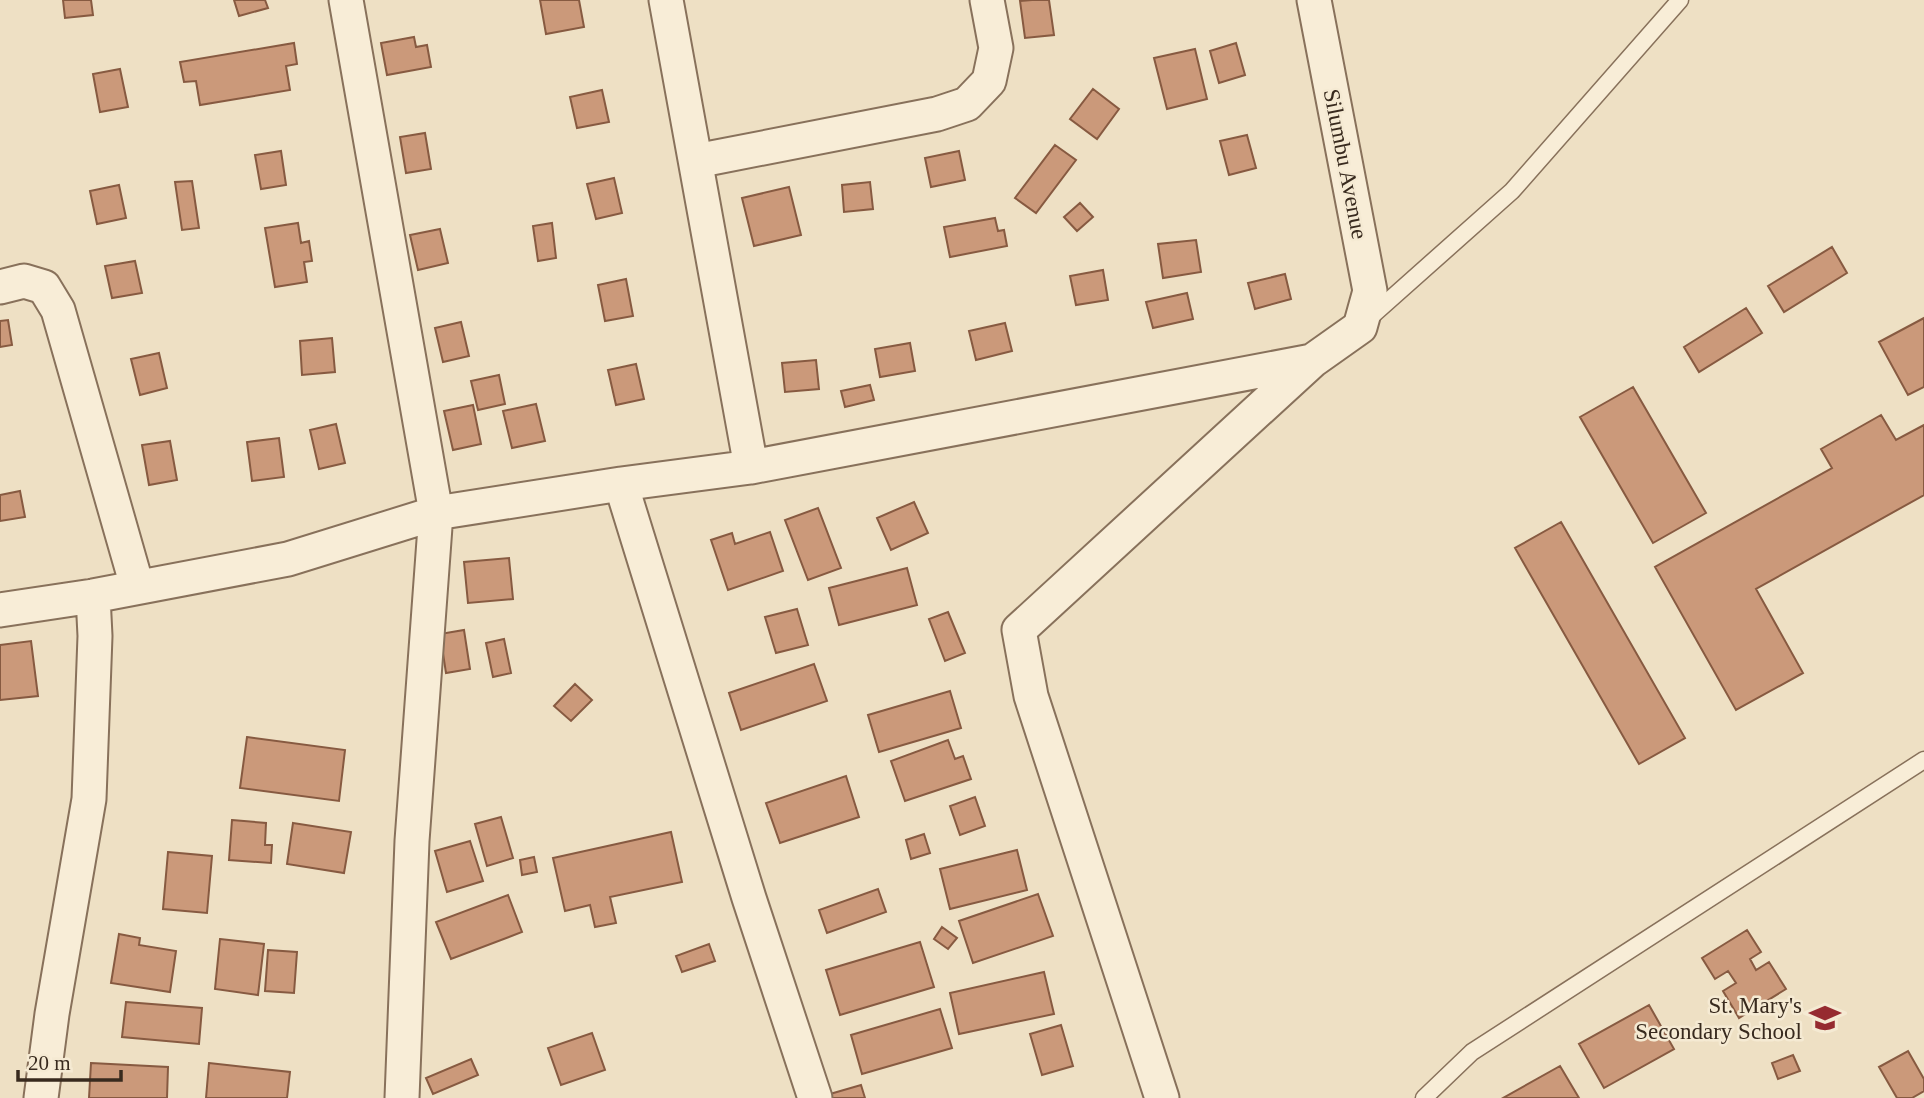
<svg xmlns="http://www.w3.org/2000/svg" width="1924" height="1098" viewBox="0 0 1924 1098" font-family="Georgia,serif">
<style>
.building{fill:#cb997a;stroke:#875a41;stroke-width:2}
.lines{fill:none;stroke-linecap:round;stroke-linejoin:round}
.lane-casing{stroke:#88715b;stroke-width:19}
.street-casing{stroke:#88715b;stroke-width:37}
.lane{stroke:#f8edd7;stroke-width:16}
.street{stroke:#f8edd7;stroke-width:33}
.labels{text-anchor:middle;stroke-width:5;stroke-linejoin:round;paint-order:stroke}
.street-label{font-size:23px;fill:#382a1e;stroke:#f5ead3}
.poi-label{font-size:23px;fill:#382a1e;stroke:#f5ead3;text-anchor:end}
</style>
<rect width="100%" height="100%" fill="#eee0c4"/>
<path class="building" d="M63 0H91L93 15 65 18Z
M234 0H265L268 8 239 16Z
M540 0H579L584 27 546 34Z
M1032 0H1049L1054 35 1025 38 1020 1Z
M414 37 416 47 427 45 431 67 387 75 381 43Z
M294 43 297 64 286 66 290 90 200 105 196 81 184 82 180 62Z
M1236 43 1245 75 1219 83 1210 51Z
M1195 49 1207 99 1167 109 1154 58Z
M120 69 128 107 100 112 93 74Z
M1093 89 1119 109 1097 139 1070 119Z
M602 90 609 122 577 128 570 97Z
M425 133 431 169 406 173 400 137Z
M1247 135 1256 168 1229 175 1220 141Z
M1055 145 1076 160 1036 213 1015 198Z
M281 151 286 185 261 189 255 155Z
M959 151 965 180 931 187 925 158Z
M614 178 622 213 596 219 587 184Z
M192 181 199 228 182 230 175 182Z
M870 182 873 209 844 212 842 185Z
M119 185 126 218 97 224 90 191Z
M789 187 801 235 754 246 742 198Z
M1080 203 1093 217 1077 231 1064 217Z
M995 218 998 231 1004 230 1007 246 950 257 944 227Z
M298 223 301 243 309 241 312 261 304 262 307 282 275 287 265 228Z
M552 223 556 258 538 261 533 226Z
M440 229 448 263 418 270 410 235Z
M1196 240 1201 272 1163 278 1158 244Z
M1832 247 1847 273 1784 312 1768 286Z
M135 261 142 293 112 298 105 266Z
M1103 270 1108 300 1076 305 1070 276Z
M1285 274 1291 299 1255 309 1248 283Z
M626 279 633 316 605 321 598 285Z
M1187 293 1193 319 1153 328 1146 302Z
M1746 308 1762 333 1699 372 1684 347Z
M1924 318V387L1908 395 1879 342Z
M8 320 12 345 0 347V321Z
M461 322 469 356 443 362 435 328Z
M1005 323 1012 351 976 360 969 331Z
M332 338 335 372 302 375 300 341Z
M910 343 915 371 880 377 875 349Z
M159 353 167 388 140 395 131 359Z
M816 360 819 389 785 392 782 363Z
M636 364 644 399 616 405 608 370Z
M499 375 505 404 478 410 471 381Z
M870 385 874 400 845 407 841 391Z
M1633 387 1706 513 1653 543 1580 417Z
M536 404 545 441 512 448 503 411Z
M473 405 481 444 453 450 444 411Z
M1881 415 1896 440 1924 425V495L1756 589 1803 673 1736 710 1655 567 1832 468 1821 449Z
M336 424 345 463 319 469 310 430Z
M279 438 284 477 252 481 247 442Z
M170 441 177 480 149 485 142 445Z
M20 491 25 517 0 521V495Z
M914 502 928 533 891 550 877 518Z
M818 508 841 568 808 580 785 520Z
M1561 522 1685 738 1639 764 1515 548Z
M770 532 783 571 728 590 711 540 732 533 735 544Z
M509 558 513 599 468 603 464 562Z
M907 568 917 605 839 625 829 588Z
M797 609 808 645 776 653 765 617Z
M948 612 965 653 945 661 929 619Z
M464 630 470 669 446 673 440 634Z
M504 639 511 673 493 677 486 643Z
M31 641 38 696 0 700V645Z
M814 664 827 701 741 730 729 693Z
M575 684 592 700 571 721 554 706Z
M950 691 961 728 879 752 868 715Z
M247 737 345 750 339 801 240 788Z
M948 740 955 759 963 756 971 779 905 801 891 761Z
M846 776 859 817 780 843 766 803Z
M975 797 985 826 960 835 950 806Z
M501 817 513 858 487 866 475 824Z
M232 820 266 823 265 845H272L271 863 229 860Z
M293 823 351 832 344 873 287 864Z
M671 832 682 882 610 897 616 923 595 927 590 905 565 911 553 858Z
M924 834 930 853 911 859 906 840Z
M470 841 483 881 447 892 435 851Z
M1017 850 1027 890 950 909 940 869Z
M168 852 212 856 207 913 163 909Z
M534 857 537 872 522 875 520 860Z
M878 889 886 912 827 933 819 910Z
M1038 894 1053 936 973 963 959 921Z
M508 895 522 932 451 959 436 922Z
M942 927 957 938 948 949 934 939Z
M1747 930 1761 952 1750 959 1756 970 1769 962 1786 989 1739 1018 1723 991 1736 983 1728 971 1715 979 1702 958Z
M119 934 140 938 139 945 176 951 170 992 111 983Z
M220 939 264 944 258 995 215 989Z
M920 942 934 987 840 1015 826 970Z
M709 944 715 961 682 972 676 956Z
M268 950 297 952 294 993 265 991Z
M1044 972 1054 1014 959 1034 950 993Z
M126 1002 202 1008 199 1044 122 1037Z
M1649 1005 1674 1049 1604 1088 1579 1044Z
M940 1009 952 1048 862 1074 851 1035Z
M1061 1025 1073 1066 1042 1075 1030 1034Z
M592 1033 605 1070 561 1085 548 1048Z
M1908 1051 1924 1079V1091L1912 1098H1897L1879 1067Z
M1793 1055 1800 1071 1778 1079 1772 1063Z
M471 1059 478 1075 433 1094 426 1078Z
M91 1063 168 1067 167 1098H89Z
M209 1063 290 1072 287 1098H206Z
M1560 1066 1579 1098H1503Z
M861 1085 865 1098H831L830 1094Z"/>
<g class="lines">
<defs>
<path id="lane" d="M1367 320 1512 191 1680 0
M1424 1098 1472 1052 1924 760"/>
<path id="street" d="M346 0 436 513 412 841 402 1098
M666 0 751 467
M696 161 937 114 967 104 989 81 996 48 987 0
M0 287 24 281 44 287 58 310 137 586
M621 484 749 898 815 1098
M0 610 93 596 288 559 436 513 621 484 751 467 1312 361 1360 327 1370 291 1314 0
M41 1098 52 1014 89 799 95 636 93 596
M1162 1098 1031 696 1019 630 1312 361"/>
</defs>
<use href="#lane" class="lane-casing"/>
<use href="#street" class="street-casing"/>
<use href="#lane" class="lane"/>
<use href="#street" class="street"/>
</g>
<defs>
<symbol id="school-bare" viewBox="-9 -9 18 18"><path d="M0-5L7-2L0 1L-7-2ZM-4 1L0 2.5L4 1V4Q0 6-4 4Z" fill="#962b30" stroke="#f5ead3" stroke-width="2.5" paint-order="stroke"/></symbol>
</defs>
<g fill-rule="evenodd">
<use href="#school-bare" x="1803" y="996" width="44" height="44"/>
</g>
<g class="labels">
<g class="street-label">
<text transform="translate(1346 164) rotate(79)" y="8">Silumbu Avenue</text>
</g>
<g class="poi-label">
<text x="1802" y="1013">St. Mary's<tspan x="1802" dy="26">Secondary School</tspan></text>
</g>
</g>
<path d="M18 1070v10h103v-10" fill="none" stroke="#382a1e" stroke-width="3.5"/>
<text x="28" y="1070" font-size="21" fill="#382a1e" stroke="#f5ead3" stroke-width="5" paint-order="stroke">20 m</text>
</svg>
